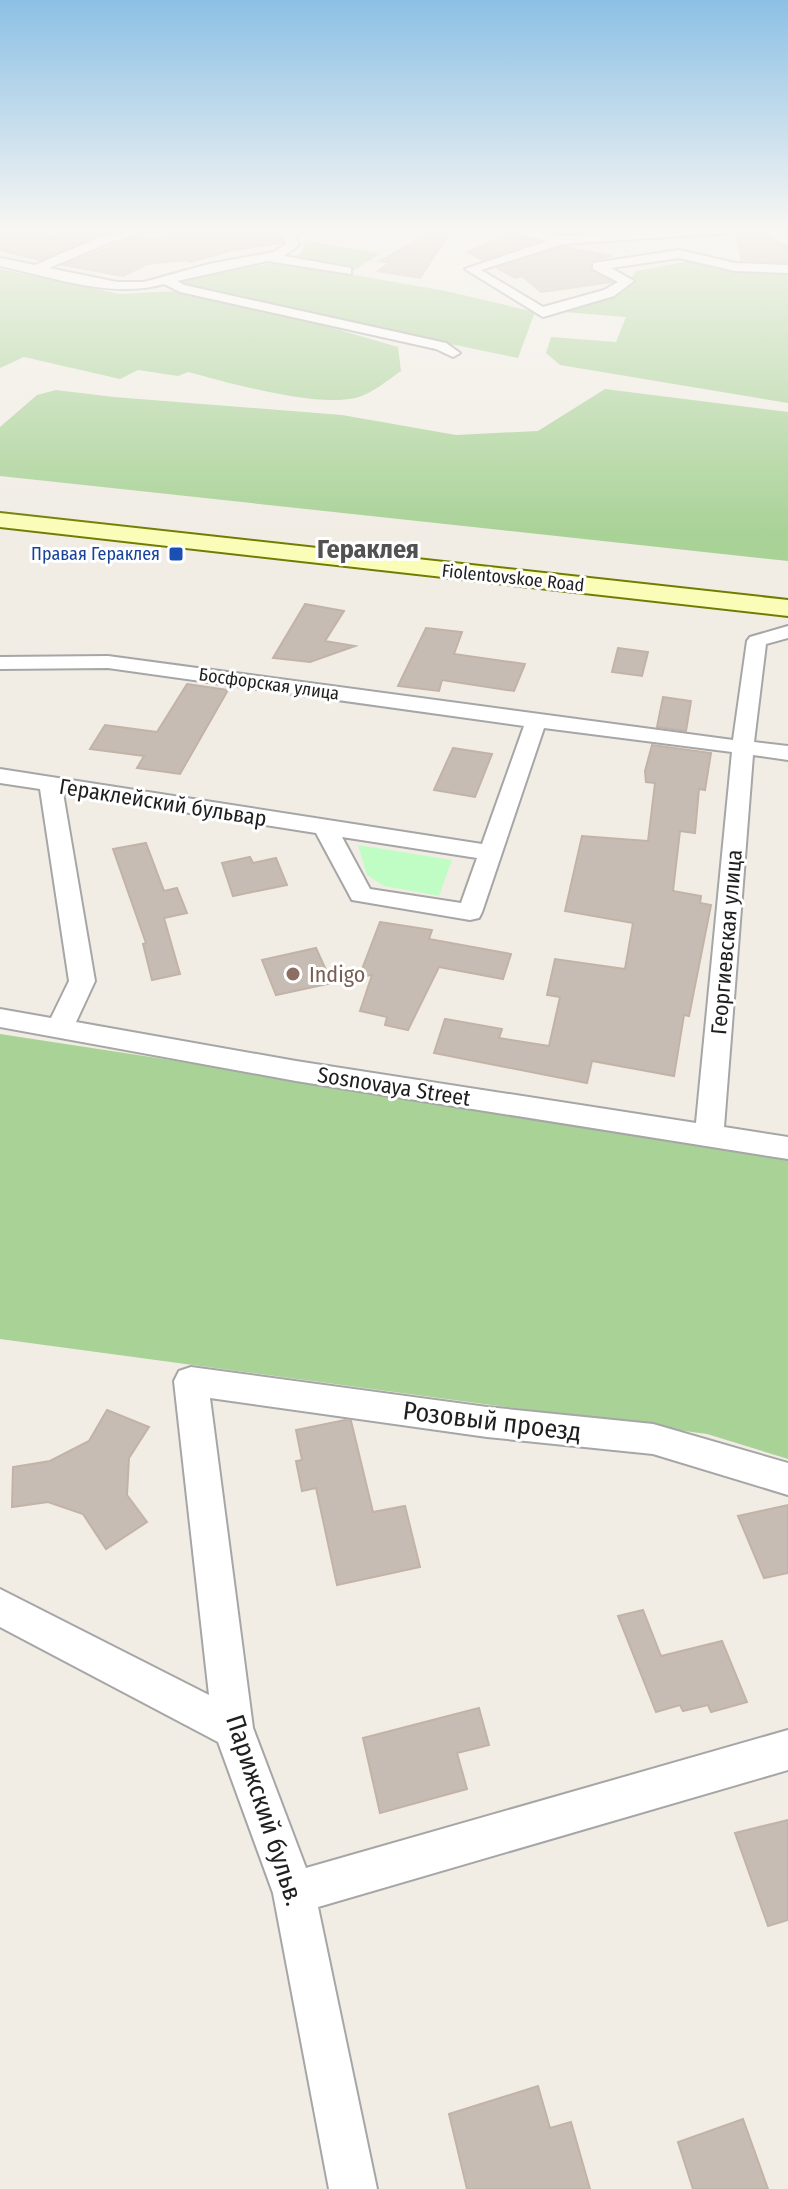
<svg xmlns="http://www.w3.org/2000/svg" width="788" height="2189" viewBox="0 0 788 2189" font-family="'Fira Sans Condensed',sans-serif">
<style>
.forest{fill:#a9d297}
.park{fill:#c0fdc4}
.building{fill:#c6bcb4;stroke:#c3b3a6;stroke-width:2}
.lines{fill:none;stroke-linecap:round;stroke-linejoin:round}
.minor-casing{stroke:#a6a6a6;stroke-width:4}
.secondary-casing{stroke:#717d00;stroke-width:4}
.minor{fill:#fff;fill-rule:evenodd}
.secondary{fill:#fafdb7;fill-rule:evenodd}
.transit-dot{fill:#1a4fb4;stroke:#fff;stroke-width:3}
.education-dot{fill:#8d6e63;stroke:#fff;stroke-width:3}
.labels{text-anchor:middle;stroke-width:6;stroke-linejoin:round;paint-order:stroke}
.far-transit-label{font-size:18px;fill:#164399;stroke:#fff;text-anchor:end}
.far-street-label{font-size:18px;fill:#1f1f1f;stroke:#fff}
.street-label{font-size:22px;fill:#1f1f1f;stroke:#fff}
.education-label{font-size:22px;fill:#785e54;stroke:#fff;text-anchor:start}
.far-district-label{font-size:26px;font-weight:bold;fill:#525252;stroke:#fff}
.near-street-label{font-size:26px;fill:#1f1f1f;stroke:#fff}
</style>
<rect width="100%" height="100%" fill="#f1ede5"/>
<path class="forest" d="M306 241 381 253 348 274 446 291 535 312 518 358 182 289 179 280 282 261 301 254Z
M689 261 731 270 788 274V403L560 365 546 353 551 337 616 342 626 317 564 312 623 292 636 271Z
M0 269 120 294 176 291 315 323 398 347 401 371C388 380 374 392 359 397 319 409 230 383 188 372L178 376 138 370 120 379 24 357 0 368Z
M605 389 788 412V561L0 476V427L37 395 56 390 114 397 342 415 456 435 538 431Z
M0 1034 788 1154V1459L707 1434 0 1339Z"/>
<path class="park" d="M358 845 452 860 439 896 384 886 367 875Z"/>
<path class="building" d="M86 228 112 231 40 260 0 250V235L16 229 54 238Z
M204 228H277L282 243 233 250 191 262 186 260 147 264 123 276 63 265 134 238 156 240Z
M440 228H452L420 278 378 271 390 263 380 261Z
M754 231 788 249V262L742 260 736 235Z
M508 234 537 241 482 260 468 252Z
M564 247 611 256 591 261 590 269 612 282 541 292 522 276 515 278 497 268Z
M305 604 344 611 325 641 355 646 310 662 273 658Z
M426 628 462 632 454 654 525 664 514 691 442 680 439 691 398 686Z
M618 648 648 652 642 676 612 672Z
M187 684 228 690 180 774 137 768 144 756 90 749 105 725 157 732Z
M663 697 691 701 686 731 657 727Z
M652 745 711 753 705 790 699 789 695 833 680 831 673 891 701 896 700 903 711 905 689 1016 684 1015 674 1076 592 1061 587 1083 434 1053 445 1019 502 1029 499 1038 549 1046 560 997 547 995 555 959 625 969 633 923 565 911 582 836 648 841 655 783 646 782 645 771Z
M453 748 492 754 475 797 434 790Z
M146 843 164 891 177 888 187 913 164 918 180 974 152 980 143 944 146 943 113 849Z
M250 857 253 863 276 858 287 885 233 896 222 863Z
M380 922 432 930 429 939 511 954 503 979 439 967 408 1030 385 1025 387 1017 360 1011 372 975 359 977Z
M316 948 332 983 276 995 262 960Z
M107 1410 149 1427 129 1458 127 1495 147 1522 106 1549 83 1514 48 1502 12 1507 13 1467 50 1461 89 1441Z
M345 1420 351 1421 373 1512 405 1506 420 1567 337 1585 316 1488 302 1491 296 1461 302 1460 296 1430Z
M788 1505V1573L764 1578 738 1516Z
M643 1610 661 1656 722 1641 747 1702 711 1712 708 1705 683 1711 680 1705 656 1712 618 1616Z
M479 1708 489 1745 457 1753 467 1789 380 1813 363 1738Z
M788 1820V1920L768 1926 735 1833Z
M538 2086 550 2128 571 2122 590 2189H467L449 2114Z
M743 2119 768 2189H693L678 2142Z"/>
<g class="lines">
<defs>
<path id="minor" d="M137 228H156L106 244 49 268 117 282H144L209 264 274 252 286 244 280 228H292L299 245 284 256 351 268V274L267 261 177 281 184 285 446 343 460 353 453 357 436 349 180 292 164 284C112 299 52 277 0 266V258L35 265 98 238Z
M499 228H521L561 236 693 228H749L743 232 563 244 481 270 543 307 604 290 618 282 593 269V263L679 250 735 263 788 265V273L735 271 679 258 611 268 634 281 614 296 543 317 465 269 547 241Z
M755 228H770L788 237V246Z
M788 626V638L766 644 754 742 788 746V760L753 755 724 1127 788 1137V1159L296 1081 0 1027V1009L51 1018 69 981 40 789 0 783V769L482 844 524 726 108 668 0 669V657L108 656 733 740 747 641 750 637ZM544 728 732 752 696 1123 296 1061 76 1022 95 981 63 793 316 833 352 900 470 920 479 918 482 912ZM342 837 477 858 461 903 370 889Z
M191 1367 487 1407 653 1424 788 1463V1495L653 1454 487 1437 210 1398 253 1728 306 1868 788 1730V1770L318 1907 377 2189H329L273 1893 218 1742 0 1627V1589L209 1695 174 1381 179 1371Z"/>
<path id="secondary" d="M0 513 788 600V616L0 527Z"/>
</defs>
<use href="#minor" class="minor-casing"/>
<use href="#secondary" class="secondary-casing"/>
<use href="#minor" class="minor"/>
<use href="#secondary" class="secondary"/>
</g>
<linearGradient id="sky" x2="0" y2="1"><stop stop-color="#8cc0e5"/><stop offset="0.43" stop-color="#f9f7f3"/><stop offset="1" stop-color="#f9f7f3" stop-opacity="0"/></linearGradient>
<rect width="788" height="534" fill="url(#sky)"/>
<rect class="transit-dot" x="168" y="546" width="16" height="16" rx="4"/>
<circle class="education-dot" cx="293" cy="974" r="8"/>
<g class="labels">
<g class="far-transit-label">
<text x="160" y="560">Правая Гераклея</text>
</g>
<g class="far-street-label">
<text transform="translate(513 578) rotate(6)" y="6">Fiolentovskoe Road</text>
<text transform="translate(269 684) rotate(8)" y="6">Босфорская улица</text>
</g>
<g class="street-label">
<text transform="translate(163 802) rotate(9)" y="8">Гераклейский бульвар</text>
<text transform="translate(726 942) rotate(-85)" y="8">Георгиевская улица</text>
<text transform="translate(394 1086) rotate(9)" y="8">Sosnovaya Street</text>
</g>
<g class="education-label">
<text x="309" y="982">Indigo</text>
</g>
<g class="far-district-label">
<text x="368" y="558">Гераклея</text>
</g>
<g class="near-street-label">
<text transform="translate(492 1421) rotate(7)" y="9">Розовый проезд</text>
<text transform="translate(265 1810) rotate(72)" y="9">Парижский бульв.</text>
</g>
</g>
</svg>
